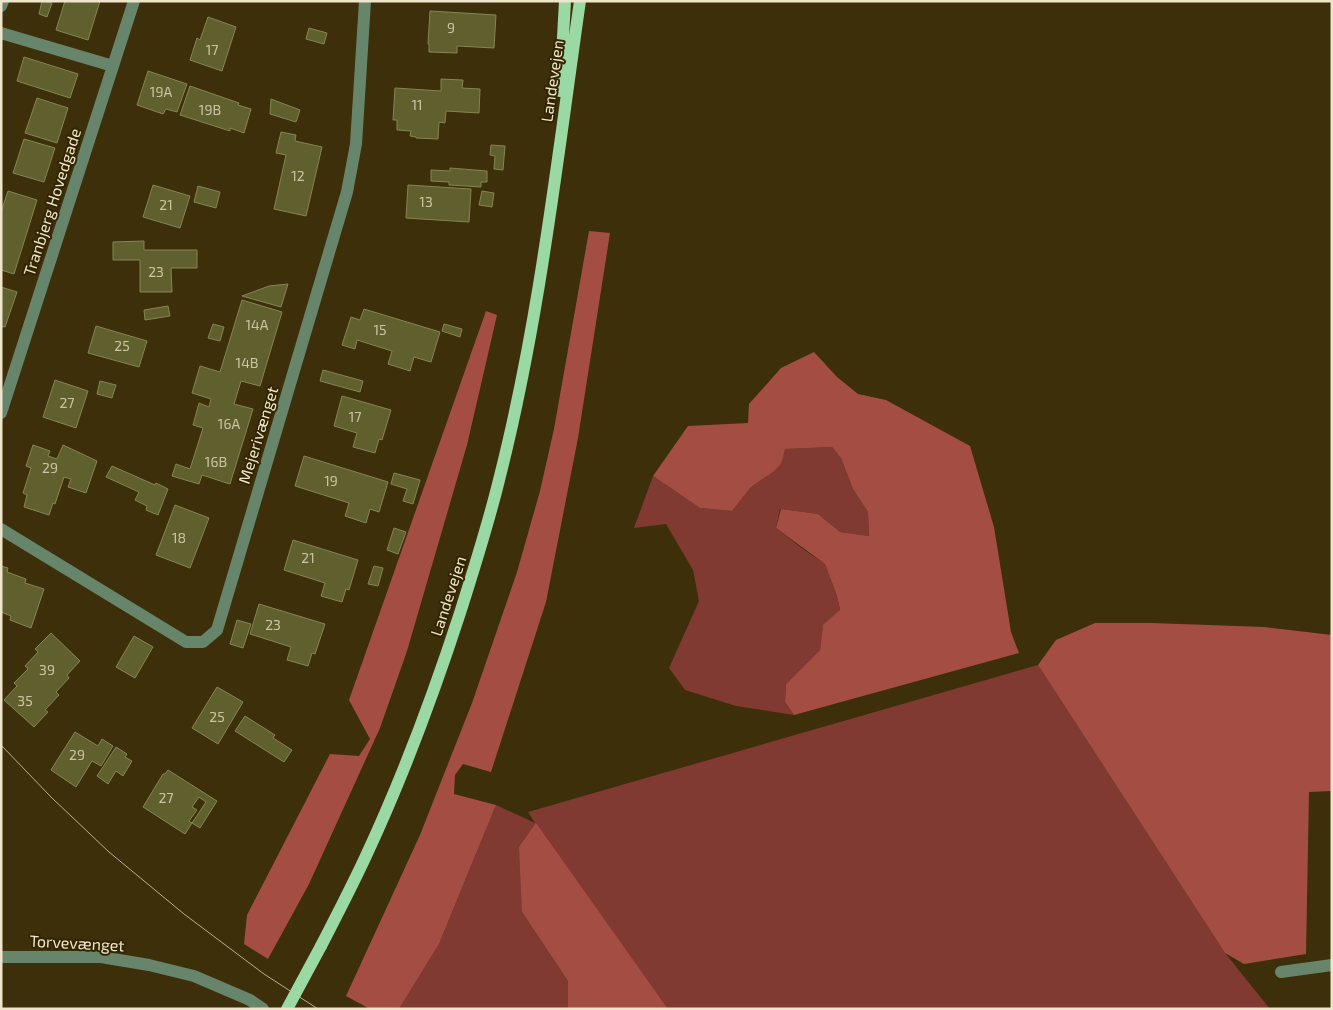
<svg xmlns="http://www.w3.org/2000/svg" width="1333" height="1010" viewBox="0 0 1333 1010" font-family="'Exo 2',sans-serif">
<style>
.green{fill:#813a32}
.forest{fill:#a44e43}
.building{fill:#60602f;stroke:#858654;fill-rule:evenodd}
.lines{fill:none;stroke-linecap:round;stroke-linejoin:round}
.minor{stroke:#67856b;stroke-width:12}
.major{stroke:#9ad9a4;stroke-width:12}
.tram{stroke:#b8ad90;stroke-width:1}
.major-bridge{stroke:#9ad9a4;stroke-width:12}
.labels{text-anchor:middle;stroke-width:4;stroke-linejoin:round;paint-order:stroke}
.number-label{font-size:14px;fill:#cbc4a5}
.street-label{font-size:16px;fill:#efe5cc;stroke:#322500}
</style>
<rect width="100%" height="100%" fill="#3d2f0a"/>
<path class="green" d="M832 447 841 458 853 489 868 512 869 536 840 532 818 514 780 509 776 528 803 549 825 564 837 596 840 611 823 626 820 650 786 684 785 702 794 715 736 706 685 690 669 668 699 601 693 570 666 524 634 528 653 476 700 508 732 511 751 487 773 472 785 449Z
M1038 665 1225 953 1270 1009H668L536 824 522 912 568 981V1009H399L439 944 496 805 535 823 528 812Z"/>
<path class="forest" d="M589 231 610 233 578 438 546 602 491 772 463 764 455 775 454 794 496 805 439 944 399 1009H370L346 996 420 835 472 703 517 572 540 491 554 429Z
M486 311 497 315 467 445 407 651 380 728 309 884 268 959 244 944 247 915 330 754 359 756 370 739 349 700Z
M814 352 837 377 858 394 886 400 970 446 994 527 1011 632 1019 653 794 715 785 702 786 684 820 650 823 625 840 610 837 596 825 564 776 528 781 509 818 514 840 532 869 536 868 512 853 489 841 458 832 447 785 449 781 464 773 472 751 487 732 511 700 508 653 476 688 426 748 423 749 404 781 368Z
M1095 623H1152L1264 627 1332 635V791L1309 792 1306 954 1244 964 1225 953 1038 665 1056 640Z
M536 823 668 1009H568V981L522 912 519 847Z"/>
<path class="building" d="M42 1 52 3 47 17 39 14Z
M65 1H100L88 40 56 30Z
M430 11 496 15 494 48 457 46V53L429 52V44H428Z
M208 17 236 27 222 71 190 60 197 38 200 40Z
M309 28 327 33 324 44 306 39Z
M24 57 78 74 70 98 17 81Z
M148 71 187 84 177 112 166 109 163 114 137 105Z
M441 79 463 80 462 88 480 89 479 113 446 111 445 123 439 122 438 139 416 138V137L410 136 411 131 397 130V120H393L395 88 441 91Z
M190 86 239 103 238 105 251 109 244 133 230 128V131L180 115Z
M37 98 68 108 57 143 25 133Z
M271 99 300 110 296 122 270 114Z
M281 132 296 135 295 141 322 147 306 216 274 209 286 155 276 153Z
M24 139 55 148 44 182 13 173Z
M491 145 505 146 503 170 494 169 495 156 490 155Z
M450 168 487 171V182H481V187L449 185V182L431 181V170L450 171Z
M153 185 190 196 180 228 143 217Z
M408 185 471 189 469 222 406 218Z
M198 186 220 192 216 208 194 202Z
M8 191 37 200 14 274 1 270V212Z
M482 191 494 193 492 207 479 205Z
M144 241V250H197V268H171L172 292H140V260H113V242Z
M288 284 281 307 242 296 269 286Z
M1 287 17 292 5 327 1 326Z
M242 300 282 312 260 386 241 381 234 404 253 409 230 484 202 475 199 484 172 476 176 464 190 469 203 428 193 425 199 403 209 407 211 399 192 393 200 366 220 372Z
M168 306 170 316 145 320 144 310Z
M364 309 440 332 431 362 414 357 410 371 388 364 392 351 357 340 355 349 342 345 351 317 360 320Z
M213 324 224 327 220 341 208 338Z
M444 324 462 329 460 337 442 331Z
M96 326 147 341 139 367 88 353Z
M323 370 363 381 360 392 320 381Z
M55 380 88 391 76 428 43 417Z
M100 381 116 385 112 398 97 394Z
M342 396 391 410 382 440 379 439 375 453 353 447 357 433 334 426Z
M33 445 50 451 48 456 57 459 63 445 97 461 86 493 68 487 71 479 64 477 55 504 53 503 49 515 24 507 27 495 23 493 31 468 26 466Z
M304 456 388 482 379 512 370 509 366 523 345 516 349 503 295 486Z
M112 466 155 485 156 483 168 489 158 515 146 510 147 506 135 500 139 492 106 477Z
M394 473 420 480 413 504 403 501 407 489 391 484Z
M175 505 209 518 190 568 156 555Z
M394 528 406 532 398 554 387 550Z
M293 540 358 560 349 590 346 589 342 602 321 596 325 583 284 570Z
M1 566 8 568 7 572 26 579 25 583 44 589 31 628 10 620 11 616 1 612Z
M374 566 383 568 378 586 368 584Z
M259 604 325 624 315 654 312 653 308 666 287 660 291 647 250 634Z
M237 620 251 624 243 648 230 644Z
M51 633 80 661 67 675 69 678 56 692 59 695 45 710 48 712 34 727 4 700 17 686 14 683 28 669 25 666 38 652 35 649Z
M134 636 153 647 135 678 116 667Z
M217 687 243 702 218 744 192 728Z
M245 716 275 735 273 738 292 750 284 762 235 731Z
M75 732 98 746 102 739 113 746 101 766 92 761 76 787 51 770Z
M116 747 127 754 125 757 132 761 123 776 116 771 108 784 97 776Z
M168 770 217 801 200 828 192 823 185 834 143 807 163 774H165ZM199 797 206 802 192 823 189 821 197 810 192 807Z"/>
<g class="lines">
<path class="minor" d="M1 6 3 1
M1 33 113 66
M1 413 134 1
M1 529 186 642H203L217 630 347 192 356 144 365 1
M1 957H101L149 965 194 976 250 1000 263 1009
M1281 972 1332 965"/>
<path class="major" d="M560 91 565 1
M321 946C336 917 351 888 365 858 402 779 433 696 460 613 474 569 488 525 499 480 539 323 557 161 580 1"/>
<path class="tram" d="M1 745 52 798 109 852 184 914 264 974 318 1009"/>
<path class="major-bridge" d="M287 1009 321 946"/>
</g>
<g class="labels">
<g class="number-label">
<text x="451" y="33">9</text>
<text x="212" y="55">17</text>
<text x="161" y="97">19A</text>
<text x="417" y="110">11</text>
<text x="210" y="115">19B</text>
<text x="298" y="181">12</text>
<text x="426" y="207">13</text>
<text x="166" y="210">21</text>
<text x="156" y="277">23</text>
<text x="257" y="330">14A</text>
<text x="380" y="335">15</text>
<text x="122" y="351">25</text>
<text x="247" y="368">14B</text>
<text x="67" y="408">27</text>
<text x="355" y="422">17</text>
<text x="229" y="429">16A</text>
<text x="216" y="467">16B</text>
<text x="50" y="473">29</text>
<text x="331" y="486">19</text>
<text x="179" y="543">18</text>
<text x="308" y="563">21</text>
<text x="273" y="630">23</text>
<text x="47" y="675">39</text>
<text x="25" y="706">35</text>
<text x="217" y="722">25</text>
<text x="77" y="760">29</text>
<text x="166" y="803">27</text>
</g>
<g class="street-label">
<text transform="translate(552 81) rotate(-82)" y="6">Landevejen</text>
<text transform="translate(52 202) rotate(-72)" y="6">Tranbjerg Hovedgade</text>
<text transform="translate(258 435) rotate(-73)" y="6">Mejerivænget</text>
<text transform="translate(448 596) rotate(-72)" y="6">Landevejen</text>
<text transform="translate(77 943) rotate(3)" y="6">Torvevænget</text>
</g>
</g>
<rect width="1333" height="1010" fill="none" stroke="#efe5cc" stroke-width="5"/>
</svg>
